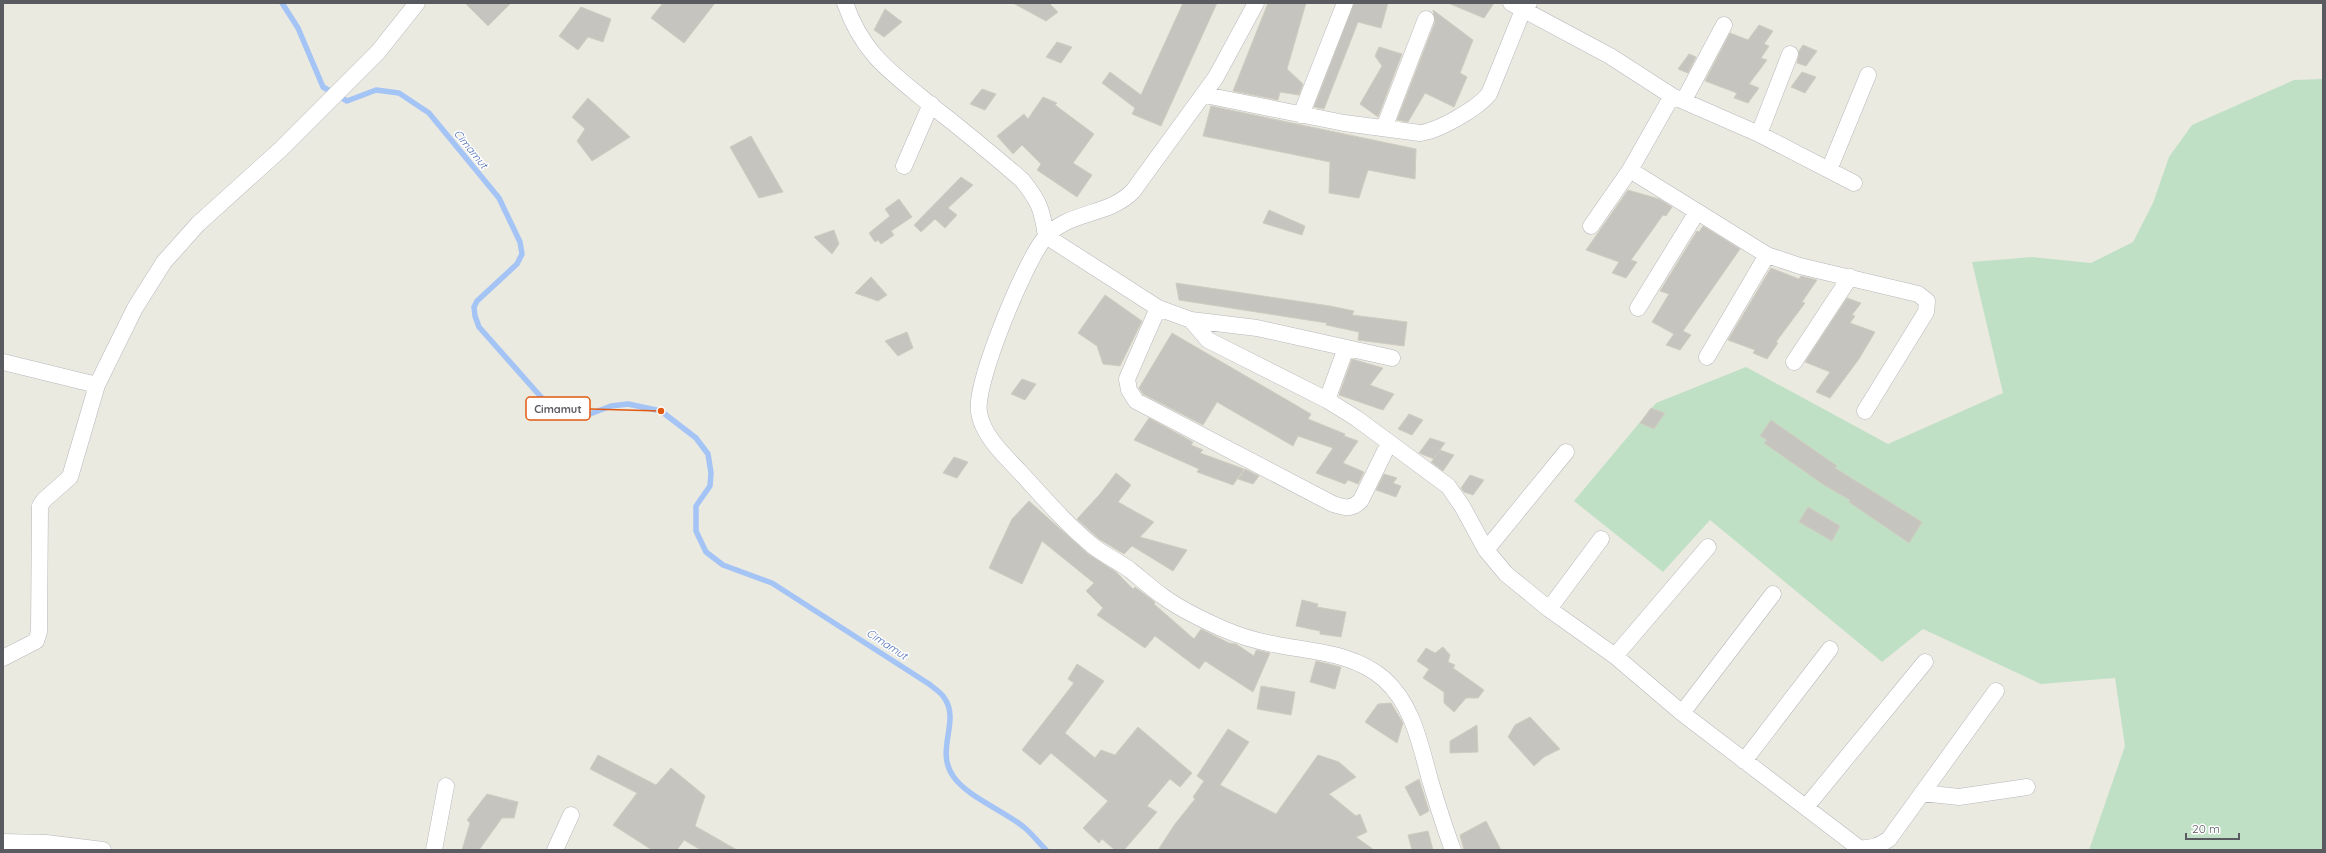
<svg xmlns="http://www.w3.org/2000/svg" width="2326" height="853" viewBox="0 0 2326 853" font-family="Quicksand,sans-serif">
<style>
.green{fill:#bfe0c5}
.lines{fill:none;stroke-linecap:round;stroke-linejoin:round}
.stream{stroke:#a5c4f6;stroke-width:5.5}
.building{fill:#c6c4be;stroke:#cfcdc0}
.street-casing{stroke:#b6b7bc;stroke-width:17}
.street{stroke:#fff;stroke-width:16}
.labels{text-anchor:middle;stroke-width:3;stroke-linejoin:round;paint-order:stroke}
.water-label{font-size:11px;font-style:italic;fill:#4c6cb6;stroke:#fff}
.leader{fill:none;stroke:#e15910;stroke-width:1.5}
.callout-dot{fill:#e15910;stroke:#fff;stroke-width:1.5}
.callout{fill:#fff;stroke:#e15910;stroke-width:1.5}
.callout-label{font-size:11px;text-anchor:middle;font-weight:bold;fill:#595b60}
</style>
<rect width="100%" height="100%" fill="#ebeae1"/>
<path class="green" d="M2323 79V850H2089L2125 746 2115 678 2041 684 1923 629 1882 662 1710 520 1663 572 1574 501 1656 403 1746 367 1888 444 2003 393 1972 262 2032 257 2091 263 2133 242 2153 203 2169 157 2192 125 2294 80Z"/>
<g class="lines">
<path class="stream" d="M282 3 298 28 323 87 347 101 376 90 399 93 429 113 499 198 520 242 522 254 517 264 477 301 474 307 475 316 479 327 549 406 567 415 590 414 611 406 628 404 661 411 696 438 708 454 711 473 710 486 696 506V531L706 552 723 565 772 583 929 684C934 688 942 693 945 699 960 722 935 750 953 776 967 797 1005 811 1025 828 1032 834 1039 843 1046 850"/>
</g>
<path class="building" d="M465 3H511L488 26Z
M663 3H715L684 43 651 18Z
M1013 3H1049L1058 12 1046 21Z
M1183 3H1217L1161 126 1132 114 1135 108 1102 83 1110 72 1141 95Z
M1268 3H1306L1287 69 1303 84 1299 95 1280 92 1278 100 1233 91Z
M1354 3H1388L1381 28 1358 22 1324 109 1314 107Z
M1448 3H1494L1484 18Z
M581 7 611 19 603 42 588 37 578 50 559 36Z
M885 9 902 22 884 37 874 30Z
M1433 10 1473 40 1460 73 1467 77 1454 107 1425 93 1408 122 1397 120 1435 22Z
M1759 25 1773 31 1764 44 1769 46 1761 58 1767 60 1749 84 1759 88 1748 103 1734 98 1737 93 1705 81 1730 33 1748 40Z
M1057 42 1072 47 1061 63 1046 57Z
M1803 45 1817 51 1806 66 1797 63 1799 51Z
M1379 47 1402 54 1378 117 1360 104 1382 66 1375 56Z
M1689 54 1696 57 1688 73 1678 69Z
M1802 72 1816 77 1805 93 1791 87Z
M982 89 996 94 985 110 970 104Z
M1043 97 1057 103 1055 105 1094 134 1073 163 1092 175 1077 197 1037 170 1041 164 1022 145 1013 154 997 136 1024 114 1028 119Z
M588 98 630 137 592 161 577 141 585 129 572 117Z
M1211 106 1416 149 1415 179 1368 170 1359 198 1329 193 1330 162 1203 136Z
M751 136 783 192 759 198 730 147Z
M961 177 973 185 948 208 957 215 945 228 935 219 921 232 914 225Z
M1628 190 1659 199 1672 207 1666 216 1663 215 1631 260 1637 262 1626 278 1612 273 1619 262 1586 250Z
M899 199 912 217 891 231 894 235 881 244 878 240 875 242 869 233 890 216 885 209Z
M1269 210 1305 226 1302 235 1263 223Z
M1703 226 1740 249 1683 331 1691 335 1680 350 1666 345 1674 334 1652 322 1669 294 1660 291 1697 231 1699 232Z
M834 230 839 244 832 254 814 237Z
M1771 268 1799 279 1801 276 1817 280 1802 302 1805 303 1776 342 1778 343 1767 359 1753 353 1755 350 1728 340Z
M871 277 887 295 878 301 855 293Z
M1176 283 1330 306 1354 311 1352 315 1407 322 1404 346 1358 340 1359 332 1326 325 1327 323 1179 300Z
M1105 295 1142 321 1120 366 1103 364 1097 346 1078 333Z
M1847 298 1861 303 1852 315 1855 316 1850 323 1875 332 1859 359 1830 398 1816 392 1830 372 1805 362Z
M907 332 913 348 898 356 885 341Z
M1172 333 1311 414 1308 419 1345 434 1344 436 1358 441 1343 463 1364 472 1358 484 1348 480 1345 484 1316 473 1333 448 1298 436 1293 446 1217 402 1203 425 1143 394 1139 388Z
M1352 359 1383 368 1370 385 1394 394 1383 410 1339 395Z
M1022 379 1036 384 1025 400 1011 394Z
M1651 408 1665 413 1654 429 1640 423Z
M1409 414 1423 420 1412 435 1398 429Z
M1149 418 1193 442 1191 445 1203 450 1200 453 1244 469 1233 485 1197 472 1199 469 1134 440Z
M1771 420 1837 466 1835 468 1922 522 1909 543 1849 502 1850 500 1824 485 1764 443 1767 440 1760 436Z
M1430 438 1445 443 1434 458 1440 450 1454 455 1443 471 1431 462 1434 459 1419 453Z
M954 457 968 462 957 478 943 473Z
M1245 469 1259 476 1253 484 1238 479Z
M1116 473 1131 485 1118 502 1154 522 1140 537 1187 550 1173 571 1132 546 1124 554 1099 539 1077 519 1100 494Z
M1384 474 1397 478 1393 483 1401 486 1396 497 1376 490Z
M1470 475 1484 480 1473 495 1464 492 1461 488Z
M1029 501 1087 553 1116 572 1133 589 1135 587 1155 602 1154 604 1194 639 1201 629 1229 643 1236 644 1254 656 1256 650 1270 653 1253 692 1205 661 1199 669 1155 636 1145 648 1097 615 1103 608 1086 591 1094 583 1042 541 1022 584 989 568 1012 519Z
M1808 507 1840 526 1832 541 1799 522Z
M1302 600 1318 604 1317 607 1346 612 1341 637 1320 634V631L1296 626Z
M1443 647 1450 655 1448 662 1455 665 1453 668 1484 690 1478 698H1466L1454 712 1444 703V692L1423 678 1429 669 1417 661 1426 648 1435 653Z
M1316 661 1341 667 1335 689 1310 682Z
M1077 664 1104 681 1065 733 1095 758 1101 750 1115 755 1138 727 1192 773 1180 787 1170 779 1147 806 1157 812 1124 850H1115L1102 839 1099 843 1083 828 1108 801 1051 753 1040 765 1022 750 1074 683 1068 679Z
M1261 686 1295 692 1291 715 1257 709Z
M1391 703 1403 723 1397 743 1365 722 1378 704Z
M1530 717 1560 749 1544 757 1534 766 1508 737 1515 725Z
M1477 725 1478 752 1450 753V741Z
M1228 729 1249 742 1220 785 1276 814 1318 755 1339 762 1356 777 1329 794 1356 816 1360 814 1367 832 1356 837 1374 850H1158L1175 824 1195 799 1193 797 1204 781 1197 776Z
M598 755 656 785 671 768 705 796 695 826 737 850H701L684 840 677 850H652L613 825 637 793 590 769Z
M1419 779 1429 811 1420 816 1405 787Z
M487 794 518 802 514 818H502L479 850H462L470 823 467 820Z
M1486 821 1501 850H1464L1460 835Z
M1428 831 1433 850H1412L1408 835Z"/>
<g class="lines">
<defs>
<path id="street" d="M845 3C863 55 892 73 932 106 963 130 993 155 1022 180 1039 201 1042 209 1046 236L1158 308 1191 320 1257 328 1392 358
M1256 3 1216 77 1133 191C1108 217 1068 210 1044 239 1025 262 974 384 979 412 982 435 1005 456 1020 472 1044 498 1066 524 1093 546 1104 555 1118 561 1130 570 1140 578 1150 587 1161 595 1178 608 1201 619 1221 628 1237 635 1256 641 1273 644 1311 652 1353 652 1384 679 1413 705 1420 744 1430 780 1437 803 1444 827 1453 850
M1511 3 1610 56 1672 96 1759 134 1854 183
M1205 95 1344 123 1420 133C1438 131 1477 109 1489 94L1523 10 1529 3
M1672 96 1630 170 1767 255 1800 266 1918 294 1927 301 1926 312 1865 411
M1684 100 1724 25
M1301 115 1345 3
M1384 128 1426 19
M1759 134 1790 54
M904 166 931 104
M1829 170 1868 75
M1591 226 1630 170
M1158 308 1127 379 1129 390 1136 401 1333 504C1345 508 1352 510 1361 500L1389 443
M1638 308 1697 212
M1191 320 1208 340 1327 400 1356 418 1448 486 1462 506 1486 550 1506 574 1549 609 1615 656 1682 713 1859 848C1871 849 1879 846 1889 839L1996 691
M1707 357 1767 255
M3 362 97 385
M1794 362 1850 277
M1327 400 1346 348
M1486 550 1566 452
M1549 609 1601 539
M1615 656 1708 547
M3 658 36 641 39 632 40 506 44 500 70 477 97 385 135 308 164 262 198 224 281 149 378 52 417 3
M1682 713 1773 594
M1744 761 1830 649
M1922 793 1959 797 2027 787
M1806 807 1925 662
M3 842 46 843 103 850
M434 850 446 786
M555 850 571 815"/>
</defs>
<use href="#street" class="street-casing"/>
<use href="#street" class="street"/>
</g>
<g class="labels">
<g class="water-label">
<text transform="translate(471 149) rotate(51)" y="4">Cimamut</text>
<text transform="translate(887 644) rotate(33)" y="4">Cimamut</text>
</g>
</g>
<path class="leader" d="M661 411L590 409"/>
<circle class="callout-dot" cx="661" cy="411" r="4"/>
<rect class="callout" x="526" y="397" width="64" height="23" rx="4"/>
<g class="callout-label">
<text x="558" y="413">Cimamut</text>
</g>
<rect width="2326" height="853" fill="none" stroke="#595b60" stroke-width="8"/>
<path d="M2186 833v6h53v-6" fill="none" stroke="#595b60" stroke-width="2"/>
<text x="2192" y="833" font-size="12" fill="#595b60" stroke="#ffffff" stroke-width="3" paint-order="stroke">20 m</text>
</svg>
